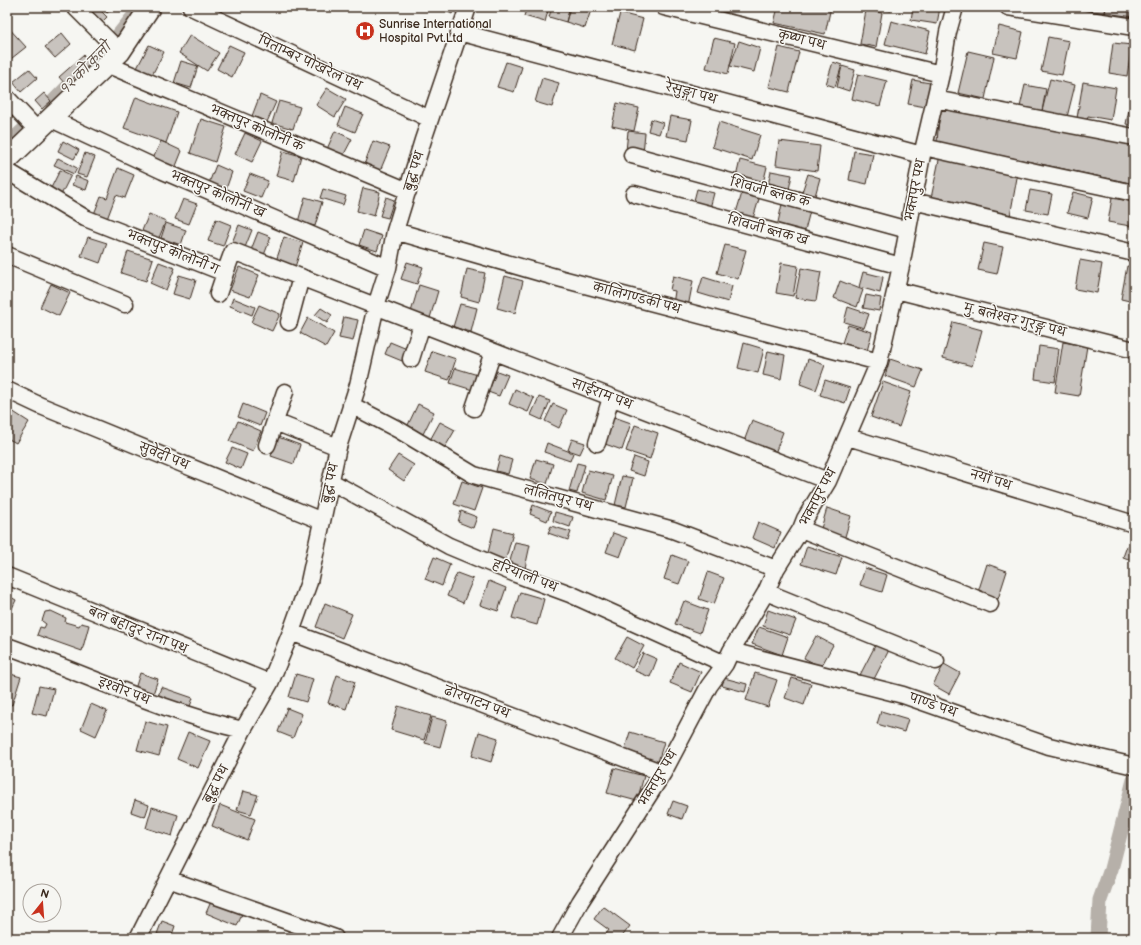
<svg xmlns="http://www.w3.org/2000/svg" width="1141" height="945" viewBox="0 0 1141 945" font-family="'Balsamiq Sans','Playpen Sans Deva',sans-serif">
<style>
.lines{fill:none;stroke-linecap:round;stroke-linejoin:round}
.canal{stroke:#b6b0a9;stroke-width:15}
.building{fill:#c8c3be;stroke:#3b2a1e}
.minor-casing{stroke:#3b2a1e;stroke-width:19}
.tertiary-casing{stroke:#3b2a1e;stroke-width:23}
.minor{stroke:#f6f6f2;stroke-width:16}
.tertiary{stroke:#f6f6f2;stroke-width:20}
.labels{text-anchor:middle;stroke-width:3;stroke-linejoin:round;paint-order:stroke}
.poi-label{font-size:12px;fill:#3b2a1e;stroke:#f6f6f2;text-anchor:start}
.street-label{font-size:12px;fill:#3b2a1e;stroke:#f6f6f2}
.water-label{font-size:13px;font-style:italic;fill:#605248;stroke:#f6f6f2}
</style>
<rect width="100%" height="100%" fill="#f6f6f2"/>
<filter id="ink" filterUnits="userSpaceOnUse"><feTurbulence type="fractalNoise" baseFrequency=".025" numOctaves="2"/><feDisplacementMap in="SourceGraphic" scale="8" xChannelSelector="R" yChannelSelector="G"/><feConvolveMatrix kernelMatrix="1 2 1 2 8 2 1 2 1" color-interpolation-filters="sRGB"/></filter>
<g filter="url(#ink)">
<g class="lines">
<path class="canal" d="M52 103 118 36 134 16
M7 145 28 126
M1098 938 1100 900 1111 869 1134 780"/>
</g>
<path class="building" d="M82 7H97L107 17 100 24Z
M102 7H115L107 13Z
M437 7H455L452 14Z
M527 7H549L545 22 524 16Z
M552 7H570L566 22 549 17Z
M570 7H592L585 28 566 22Z
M717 7H729L728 12 717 9Z
M778 7H831L825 34 774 23Z
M869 7H892L891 11Z
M913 7H940L937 24 911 20Z
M1054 7H1106L1105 13Z
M1106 7H1134V17L1105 13Z
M866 10 882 13 876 47 860 44Z
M620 13 643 19 635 50 612 44Z
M891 21 930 31 925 54 885 44Z
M7 26 26 47 7 62Z
M999 26 1023 32 1017 58 993 53Z
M62 33 71 44 55 58 45 47Z
M190 35 219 53 207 71 179 53Z
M1048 37 1069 41 1062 75 1041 71Z
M714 38 735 43 728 74 706 68Z
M739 41 760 48 754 72 730 66Z
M1113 43 1132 45 1127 76 1109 73Z
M149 45 164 52 152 75 137 68Z
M229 45 244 52 232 77 217 69Z
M779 47 799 52 789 92 769 87Z
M968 51 994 57 985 99 958 93Z
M84 55 91 63 66 85 59 77Z
M181 61 198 66 191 88 174 83Z
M506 62 522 67 514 92 497 87Z
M833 62 842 65 835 87 826 84Z
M842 66 855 70 849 91 837 87Z
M29 69 37 78 21 92 13 82Z
M858 74 887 81 880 106 852 99Z
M542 78 559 83 552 107 535 102Z
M1050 79 1075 85 1067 117 1042 111Z
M913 80 930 83 926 107 908 104Z
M1083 82 1116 88 1111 120 1088 116 1087 120 1077 118Z
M1025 85 1046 89 1042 111 1020 107Z
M1134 86V126L1126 124Z
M327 88 346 99 335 117 316 105Z
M44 93 51 101 42 109 35 101Z
M260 95 276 102 267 122 252 116Z
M136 97 177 112 166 143 124 128Z
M279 101 300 107 293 129 272 123Z
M617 103 639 108 634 131 612 126Z
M345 107 363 114 355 132 338 125Z
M940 107 1134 142V184L937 142Z
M670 116 692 120 688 140 666 136Z
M201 119 226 127 215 162 190 153Z
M651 119 663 123 659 134 648 131Z
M719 122 760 135 752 160 712 147Z
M335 131 352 139 343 156 327 149Z
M628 131 645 133 643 153 626 151Z
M245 133 262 141 252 162 235 154Z
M63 141 79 150 74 159 58 151Z
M161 141 182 151 174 171 152 161Z
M373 141 390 147 380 171 364 165Z
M779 141 820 146 817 171 776 165Z
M283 151 301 156 294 181 276 176Z
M854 151 873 154 867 184 849 180Z
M85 153 95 157 87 177 77 174Z
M940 155 1018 172 1009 222 930 203Z
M58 158 77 168 74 174 54 165Z
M740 160 767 167 763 183 736 177Z
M216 165 232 172 226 189 209 183Z
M118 168 134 175 125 198 116 195 107 219 94 214 101 196 107 198Z
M60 170 71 175 61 195 50 190Z
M771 171 792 175 787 199 766 194Z
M250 174 268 181 261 198 243 191Z
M808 174 820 178 815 196 802 192Z
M76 176 89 181 86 190 72 185Z
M363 188 380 192 374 216 357 211Z
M323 189 346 196 343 205 320 198Z
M697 189 714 193 709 212 692 208Z
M1030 190 1052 194 1048 214 1026 210Z
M1073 192 1093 197 1088 218 1067 213Z
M742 193 759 199 752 222 735 216Z
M305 197 322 202 315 226 298 222Z
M386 197 394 200 388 218 380 216Z
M1112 198 1134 202 1130 226 1108 222Z
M183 199 197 204 189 224 175 219Z
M782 204 810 211 804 234 777 227Z
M149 214 166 221 158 240 141 233Z
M216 219 231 225 223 246 208 241Z
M166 223 186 230 181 245 161 238Z
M239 225 252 230 244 250 231 245Z
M364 230 382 236 377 251 359 245Z
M258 232 271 237 264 255 251 250Z
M88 237 107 243 100 263 81 256Z
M284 237 303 243 295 267 276 261Z
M984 243 1003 247 997 274 978 270Z
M725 245 746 250 738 279 717 273Z
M128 251 153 259 146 281 121 273Z
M1080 260 1102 264 1097 293 1075 289Z
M159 262 175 268 166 290 150 283Z
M407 262 423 267 417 284 401 279Z
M781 263 798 266 793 296 776 293Z
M1127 266 1134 267V302L1121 299Z
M239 267 259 275 250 297 230 290Z
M801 268 821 272 816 301 795 298Z
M467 269 485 273 479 302 461 297Z
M863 272 883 277 880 293 859 287Z
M179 275 196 280 190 299 173 294Z
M505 276 523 281 515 313 497 308Z
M673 276 693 281 688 307 673 304 675 291 670 290Z
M703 277 732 286 728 302 698 293Z
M840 281 863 290 857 307 834 298Z
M51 284 70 293 59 316 40 307Z
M419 285 438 291 430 318 411 312Z
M866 295 881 298 879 311 863 308Z
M233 298 255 307 252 315 230 306Z
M460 304 477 308 471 332 453 327Z
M259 305 280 314 272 331 251 322Z
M848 307 869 314 864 328 844 322Z
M321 308 332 315 327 323 315 315Z
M344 317 358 320 353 341 339 338Z
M308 318 334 333 326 347 300 333Z
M953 322 982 330 972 366 943 358Z
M848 325 872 332 867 351 842 343Z
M390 342 407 349 402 361 385 354Z
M1063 342 1087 346 1079 396 1055 392Z
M744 343 764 349 758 373 738 368Z
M1039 346 1059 349 1055 382 1035 379Z
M432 351 456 359 449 380 425 372Z
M768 351 785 355 781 379 763 375Z
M808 359 825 365 816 390 800 384Z
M890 359 923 370 916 387 885 376Z
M455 368 481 376 476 391 450 383Z
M497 371 508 375 499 396 488 392Z
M825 380 850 388 845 403 820 395Z
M883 382 911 392 899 427 871 417Z
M515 389 534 398 528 412 509 404Z
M539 397 550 401 542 420 531 415Z
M243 404 265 413 260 426 238 417Z
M418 404 434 412 423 434 407 427Z
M553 404 567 410 559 428 545 421Z
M12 411 29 422 16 443 7 438V418Z
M614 417 631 423 622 450 605 444Z
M752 420 783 432 774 456 743 444Z
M238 421 261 431 253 451 229 441Z
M440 422 455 430 444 449 430 440Z
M635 425 658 433 650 459 626 451Z
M278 437 300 445 294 464 271 456Z
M572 439 585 443 580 454 568 450Z
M547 443 573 453 570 461 544 452Z
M232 448 247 454 241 469 225 462Z
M398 455 414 465 404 481 388 470Z
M500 456 512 460 508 474 496 471Z
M634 457 648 462 644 476 629 471Z
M536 459 553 464 547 484 530 479Z
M577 463 585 465 577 493 569 491Z
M588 470 613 476 606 500 582 493Z
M622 476 633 478 626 507 615 505Z
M462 481 482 488 474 511 454 504Z
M533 505 551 512 547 521 530 514Z
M827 508 851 516 844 540 820 532Z
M461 511 477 517 473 528 458 522Z
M555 512 573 517 570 527 553 521Z
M758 522 781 532 775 548 752 538Z
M551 526 571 532 568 540 548 533Z
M494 528 513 533 505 562 487 557Z
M613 533 627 538 620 557 606 552Z
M515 542 530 545 525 568 509 565Z
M807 546 842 557 836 575 801 564Z
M1127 546 1134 549V561L1123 557Z
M672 555 688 561 679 584 664 579Z
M434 557 450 564 442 586 425 579Z
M987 564 1007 571 998 599 978 592Z
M865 568 887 575 882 592 860 585Z
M708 572 724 578 714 604 699 599Z
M457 573 473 579 463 603 447 596Z
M489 581 506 588 498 611 480 605Z
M520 592 544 599 537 625 512 618Z
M7 595 16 600 7 619Z
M684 601 708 610 700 633 675 624Z
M325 603 352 614 342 638 316 627Z
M768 610 796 620 790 635 763 626Z
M51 611 66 618 65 622 79 626 81 623 89 625 82 651 37 635 40 627 44 628 46 624 42 621 45 612Z
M759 627 788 637 782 655 752 644Z
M816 636 833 645 821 667 804 658Z
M627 637 644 646 632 668 615 658Z
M876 644 889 650 873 681 860 675Z
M643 653 657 659 650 677 635 671Z
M679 662 701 672 692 692 670 683Z
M944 664 960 673 949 694 933 685Z
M7 673 21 677 12 705 7 703Z
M140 673 158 679 153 694 135 689Z
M755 673 777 680 768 707 746 700Z
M296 674 313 679 306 702 289 697Z
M337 675 355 682 346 709 328 703Z
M724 678 747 684 745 692 722 686Z
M792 678 811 684 804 705 785 698Z
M39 686 54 689 47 716 32 713Z
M161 687 193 698 188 712 157 700Z
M91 704 107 711 96 736 81 729Z
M398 706 431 716 424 740 391 730Z
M287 708 302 714 293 738 278 732Z
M881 711 908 719 904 732 877 724Z
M432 717 447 721 440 747 425 743Z
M145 721 167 727 159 756 137 750Z
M188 732 210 741 198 768 177 759Z
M479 732 498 738 491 762 472 756Z
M630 732 664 742 657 765 623 755Z
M614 768 644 776 637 801 607 793Z
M243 791 258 795 251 814 237 810Z
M135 800 149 805 145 817 131 812Z
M673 801 687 806 682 819 668 814Z
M220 805 255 819 247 840 212 826Z
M152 807 178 815 172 836 146 828Z
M213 897 244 910 237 926 206 913Z
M603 906 630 926 621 938H603L609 930 594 919Z
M162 921 175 926 171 938 157 934Z"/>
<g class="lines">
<defs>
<path id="minor" d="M75 7 120 52
M191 7 430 119
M664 7 941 74
M1008 7 1134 27
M459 32 922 155
M106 64 408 191
M7 98 38 131
M935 99 1134 137
M49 118 163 171 388 268
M924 147 1040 173 1134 193
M632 155 908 230
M7 171 85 218 225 273 233 251 828 481
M634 194 901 266
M913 201 1134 253
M395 231 562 279 879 362
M7 255 125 304
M896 290 1134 350
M218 294 225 273
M289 322 301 277
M411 359 422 324
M7 390 41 406 322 521
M351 405 399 430 474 475 673 530 776 569
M474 408 493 352
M275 422 338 447
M848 437 1134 524
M597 443 611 398
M267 445 285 392
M330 481 449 546 516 574 570 594 725 664
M801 529 990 604
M7 576 270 683
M766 592 936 661
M291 632 663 773
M7 646C86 674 161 711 243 730
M731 651 903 695 1049 746 1134 766
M168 879 335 938
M138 938 243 730 270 683 291 632 309 582 338 447 358 385 376 306 388 268 395 231 423 140 468 7
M560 938 580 902 663 773 709 686 725 664 731 651 766 592 776 569 801 529 805 519 828 481 879 362 901 266 922 155 941 74 948 32 955 7"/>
<path id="tertiary" d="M7 160 120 52 150 7"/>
</defs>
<use href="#minor" class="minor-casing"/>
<use href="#tertiary" class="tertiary-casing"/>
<use href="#minor" class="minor"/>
<use href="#tertiary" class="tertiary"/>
</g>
</g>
<defs>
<symbol id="hospital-disc" viewBox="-11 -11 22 22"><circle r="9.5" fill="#c8321e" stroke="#f6f6f2"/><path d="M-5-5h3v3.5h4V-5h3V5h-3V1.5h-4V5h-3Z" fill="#fff"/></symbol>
</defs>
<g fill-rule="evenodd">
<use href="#hospital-disc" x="354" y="20" width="22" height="22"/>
</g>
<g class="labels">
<g class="poi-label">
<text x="379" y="28">Sunrise International<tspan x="379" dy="14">Hospital Pvt.Ltd</tspan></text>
</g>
<g class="street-label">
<text transform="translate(802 40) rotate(14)" y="4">कृष्ण पथ</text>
<text transform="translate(310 63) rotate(25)" y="4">पिताम्बर पोखरेल पथ</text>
<text transform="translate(691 93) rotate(15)" y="4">रेसुङ्गा पथ</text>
<text transform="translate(257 128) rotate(23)" y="4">भक्तपुर कोलोनी क</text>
<text transform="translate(414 171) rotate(-73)" y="4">बुद्ध पथ</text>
<text transform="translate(915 190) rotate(-79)" y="4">भक्तपुर पथ</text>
<text transform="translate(770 192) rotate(15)" y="4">शिवजी ब्लक क</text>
<text transform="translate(218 194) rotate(23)" y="4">भक्तपुर कोलोनी ख</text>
<text transform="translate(768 230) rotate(15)" y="4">शिवजी ब्लक ख</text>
<text transform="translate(173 252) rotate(22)" y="4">भक्तपुर कोलोनी ग</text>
<text transform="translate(637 298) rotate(15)" y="4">कालिगण्डकी पथ</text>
<text transform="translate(1015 320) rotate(14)" y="4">मु. बलेश्वर गुरङ्ग पथ</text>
<text transform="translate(602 394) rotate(21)" y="4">साईराम पथ</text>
<text transform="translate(164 456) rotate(22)" y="4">सुवेदी पथ</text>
<text transform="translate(991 480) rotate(17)" y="4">नयाँ पथ</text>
<text transform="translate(330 483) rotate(-78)" y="4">बुद्ध पथ</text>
<text transform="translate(818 497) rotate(-62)" y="4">भक्तपुर पथ</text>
<text transform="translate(558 498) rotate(15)" y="4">ललितपुर पथ</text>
<text transform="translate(525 576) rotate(21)" y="4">हरियाली पथ</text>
<text transform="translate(138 630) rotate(22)" y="4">बल बहादुर राना पथ</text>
<text transform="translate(124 691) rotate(21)" y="4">इश्वोर पथ</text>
<text transform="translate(477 702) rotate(21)" y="4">ढोरपाटन पथ</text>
<text transform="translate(933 705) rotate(19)" y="4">पाण्डे पथ</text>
<text transform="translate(658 778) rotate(-59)" y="4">भक्तपुर पथ</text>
<text transform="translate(216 784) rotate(-63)" y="4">बुद्ध पथ</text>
</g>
<g class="water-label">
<text transform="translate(85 68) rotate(-46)" y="5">१२ को कुलो</text>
</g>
</g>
<rect width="1141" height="945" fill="none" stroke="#f6f6f2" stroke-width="24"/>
<rect x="12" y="12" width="1117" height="921" fill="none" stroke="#3b2a1e" stroke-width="1.5" filter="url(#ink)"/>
<g transform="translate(42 903) rotate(17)"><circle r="19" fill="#f6f6f2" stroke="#aba49d"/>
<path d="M0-3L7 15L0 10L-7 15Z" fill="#c8321e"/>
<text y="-6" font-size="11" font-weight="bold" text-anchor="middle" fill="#3b2a1e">N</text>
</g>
</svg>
